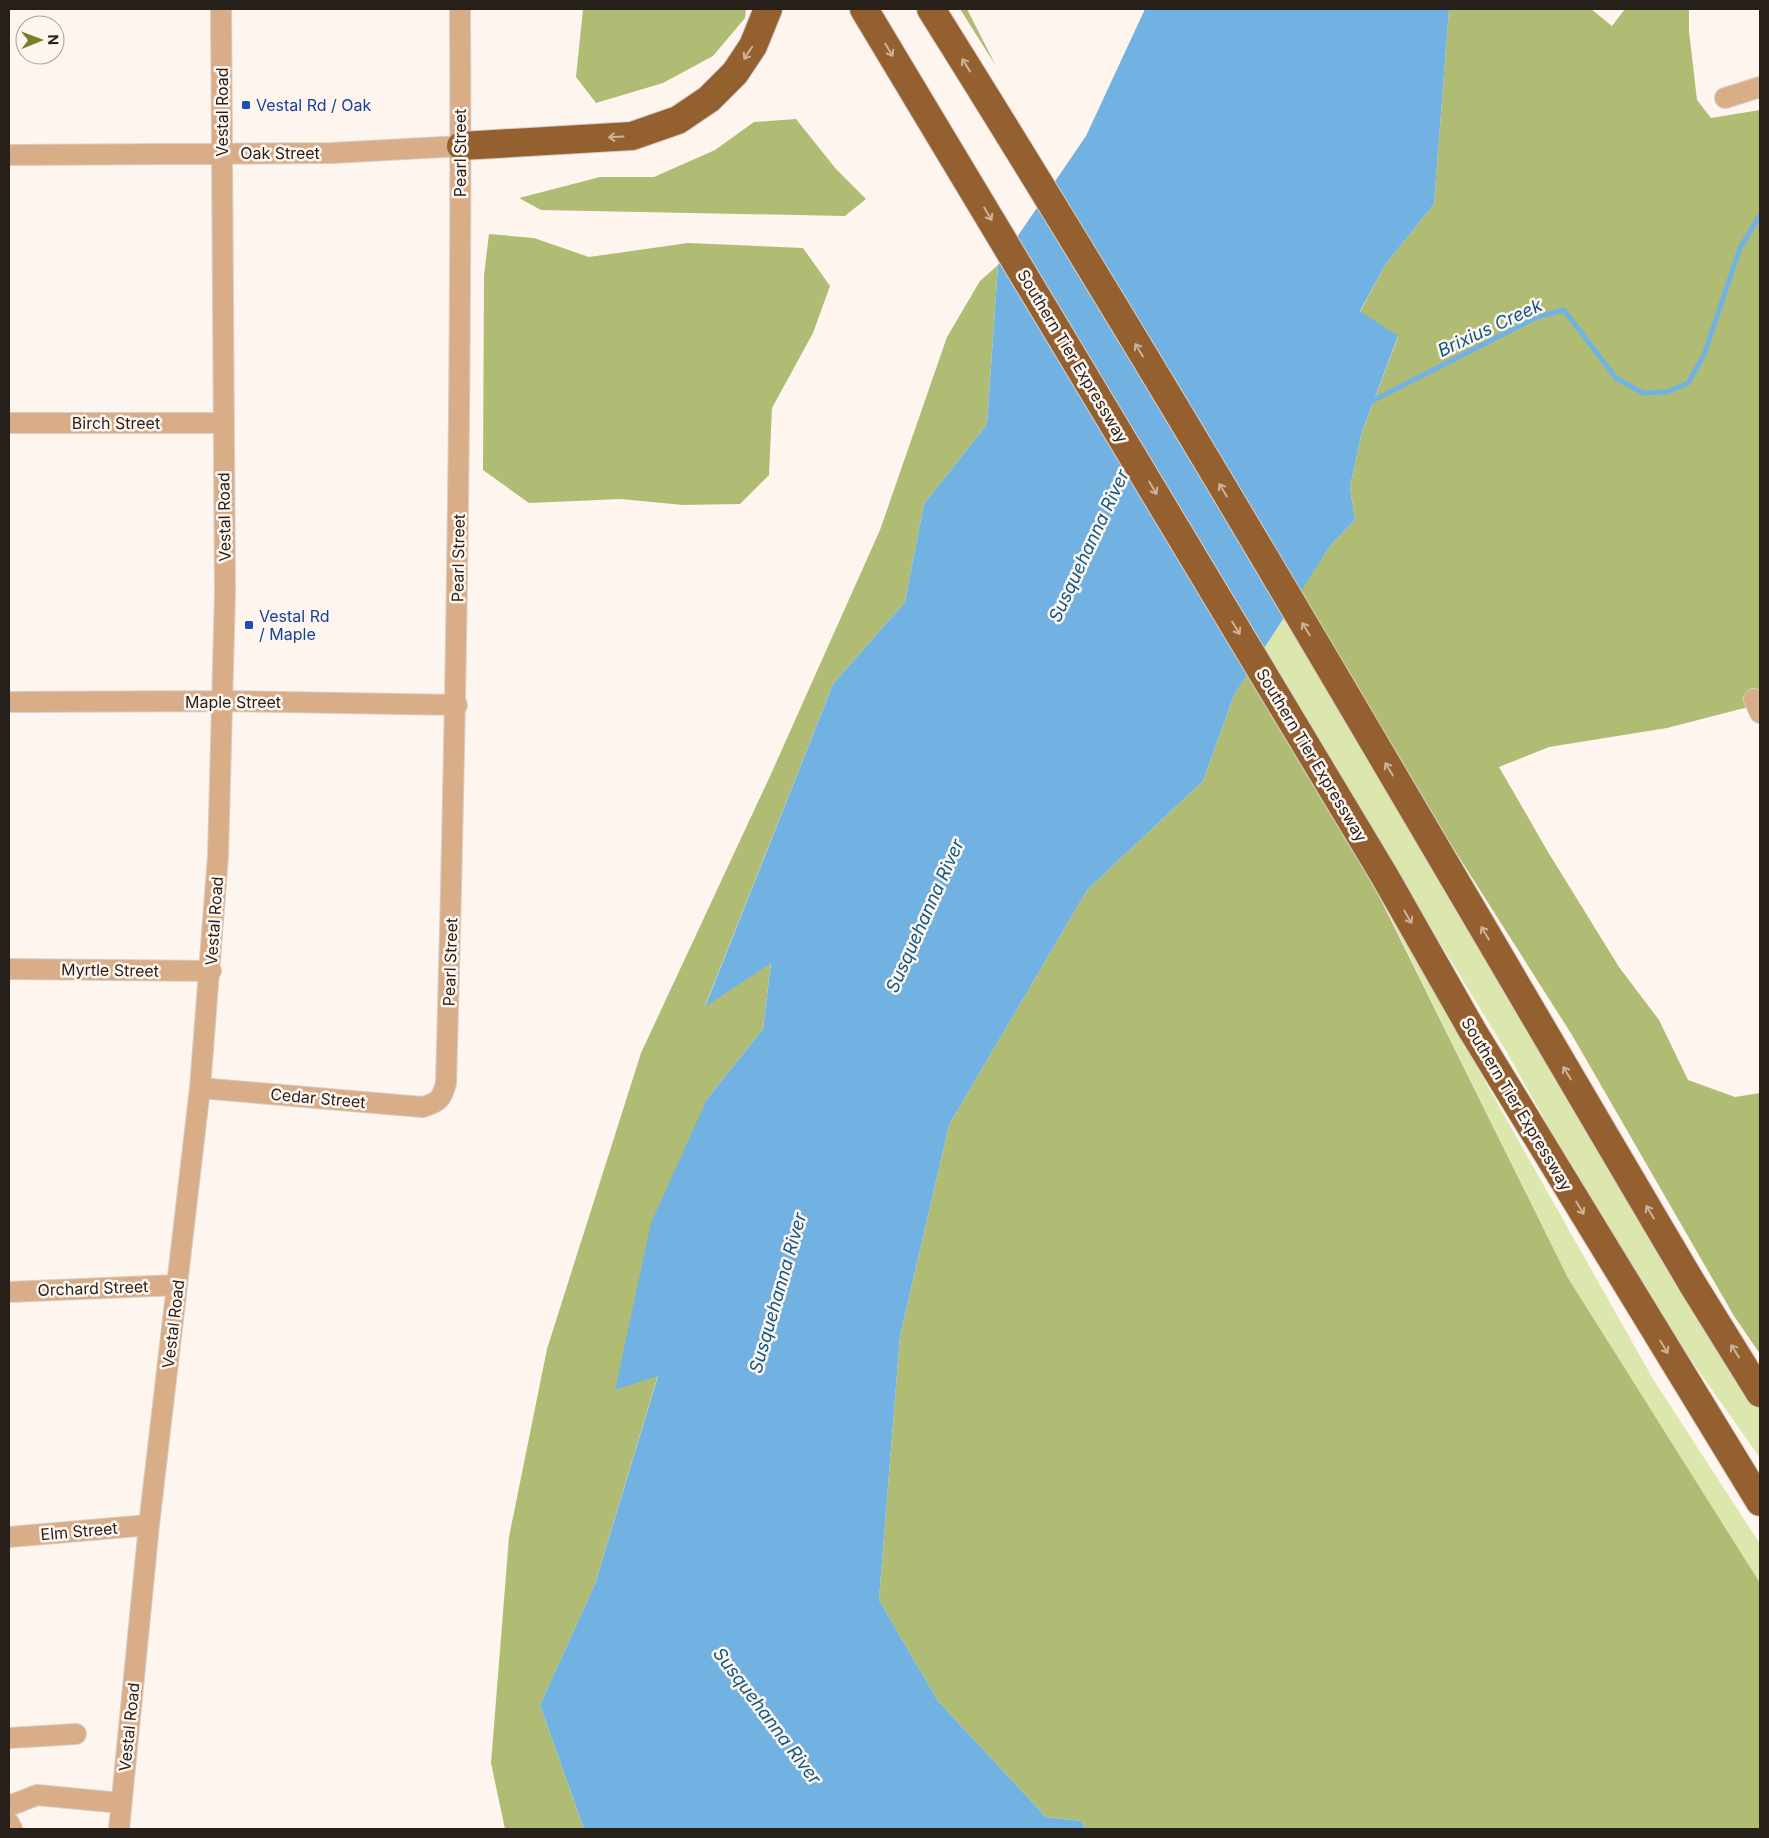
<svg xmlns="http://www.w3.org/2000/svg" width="1769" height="1838" viewBox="0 0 1769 1838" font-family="Inter,sans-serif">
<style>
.green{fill:#dce7ad}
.forest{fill:#b0bc74}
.water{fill:#72b2e2}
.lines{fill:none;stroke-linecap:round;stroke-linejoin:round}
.stream{stroke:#72b2e2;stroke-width:5}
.minor-casing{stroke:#d7cec9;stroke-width:22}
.highway-casing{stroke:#d7cec9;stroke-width:30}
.minor{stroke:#d8ad88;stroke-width:20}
.highway{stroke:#94602f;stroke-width:28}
.oneway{stroke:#ceb299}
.transit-dot{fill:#1a4fb4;stroke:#fef5ef;stroke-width:2}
.labels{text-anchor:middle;stroke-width:5;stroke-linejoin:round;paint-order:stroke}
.transit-label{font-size:16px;fill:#164399;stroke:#fef5ef;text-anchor:start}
.street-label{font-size:16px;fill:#271f1a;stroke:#fef5ef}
.water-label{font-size:18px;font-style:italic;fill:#0c5986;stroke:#fef5ef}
</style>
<rect width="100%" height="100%" fill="#fef5ef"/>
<path class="green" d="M1287 612 1711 1332 1760 1408V1458L1634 1279 1506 1051 1262 651Z
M1376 888 1653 1379 1760 1544V1583L1568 1278Z"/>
<path class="forest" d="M583 9H746L745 18 713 56 663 83 596 103 576 77Z
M960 9H967L996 66Z
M1449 9H1591L1612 26 1625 9H1689V31L1697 100 1711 118 1760 110V704L1667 728 1549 747 1499 767 1548 852 1619 967 1659 1020 1688 1080 1735 1097 1760 1093V1354L1734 1316 1572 1035 1295 599 1330 546 1355 520 1350 487 1362 432 1398 337 1360 312 1385 265 1434 204Z
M796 119 836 169 866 199 845 216 541 210 519 198 600 177H654L715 150 754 122Z
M489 234 534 238 589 257 688 243 803 248 830 286 813 333 772 408 769 475 740 504 683 505 621 499 529 503 483 470 484 275Z
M998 265 987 424 924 504 905 602 833 684 705 1006 771 962 763 1029 707 1099 615 1390 658 1375 595 1584 540 1705 584 1829H505L491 1763 509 1537 547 1349 641 1053 771 774 880 530 947 337 980 281Z
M1250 669 1375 888 1568 1278 1760 1583V1829H1086L1081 1821 1046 1817 938 1701 879 1600 900 1336 949 1125 1087 890 1203 781 1234 695Z"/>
<path class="water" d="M1145 9H1449L1434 204 1385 265 1360 311 1398 336 1362 432 1350 487 1355 520 1330 546 1234 695 1203 781 1087 890 949 1125 900 1336 879 1600 938 1701 1046 1817 1081 1821 1086 1829H584L540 1705 595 1584 658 1376 615 1390 651 1223 707 1099 763 1029 771 963 705 1007 833 684 905 602 924 504 987 424 998 265 1086 136Z"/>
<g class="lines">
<path class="stream" d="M1370 402 1537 317 1564 310 1616 378 1643 393 1667 392 1688 383 1704 355 1740 248 1760 215"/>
<defs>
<path id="minor" d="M1725 98 1760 87
M9 155 332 153 461 146
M9 423H223
M1754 699 1760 713
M9 702 224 701 457 705
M9 969 211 971
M200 1088 422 1107C438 1103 442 1099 446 1083 456 725 462 367 460 9
M9 1292 177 1285
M9 1537 149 1525
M9 1738 76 1734
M9 1806 37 1795 121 1803
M9 1823 12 1829
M119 1829 149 1525 200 1088 218 856 225 592 221 9"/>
<path id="highway" d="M864 9 1384 875 1472 1030 1760 1502
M931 9C1194 428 1441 859 1693 1285L1760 1393
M461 146 632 136 678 120 709 99 735 73 753 46 768 9"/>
</defs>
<use href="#minor" class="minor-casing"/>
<use href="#highway" class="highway-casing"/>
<use href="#minor" class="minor"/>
<use href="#highway" class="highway"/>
</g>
<defs><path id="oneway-shaft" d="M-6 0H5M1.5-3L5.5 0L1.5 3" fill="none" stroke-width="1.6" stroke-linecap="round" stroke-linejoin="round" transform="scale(1.25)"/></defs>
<g class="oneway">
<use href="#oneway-shaft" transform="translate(889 50) rotate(59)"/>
<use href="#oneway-shaft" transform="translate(748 53) rotate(124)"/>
<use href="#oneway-shaft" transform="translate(966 65) rotate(-122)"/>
<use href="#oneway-shaft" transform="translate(616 137) rotate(177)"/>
<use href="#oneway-shaft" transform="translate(988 214) rotate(59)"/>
<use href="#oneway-shaft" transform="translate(1139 350) rotate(-121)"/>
<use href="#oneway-shaft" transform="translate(1153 488) rotate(59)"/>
<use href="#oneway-shaft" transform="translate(1223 490) rotate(-121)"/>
<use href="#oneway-shaft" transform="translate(1236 628) rotate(59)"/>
<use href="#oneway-shaft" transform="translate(1306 629) rotate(-121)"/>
<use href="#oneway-shaft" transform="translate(1389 769) rotate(-121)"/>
<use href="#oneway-shaft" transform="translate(1408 917) rotate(60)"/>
<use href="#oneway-shaft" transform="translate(1485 933) rotate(-121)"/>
<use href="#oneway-shaft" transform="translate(1567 1073) rotate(-121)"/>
<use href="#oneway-shaft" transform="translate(1580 1208) rotate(59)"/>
<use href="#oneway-shaft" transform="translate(1650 1212) rotate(-121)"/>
<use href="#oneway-shaft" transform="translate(1664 1347) rotate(59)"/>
<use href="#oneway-shaft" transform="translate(1735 1351) rotate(-122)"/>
</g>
<g class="transit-dot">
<rect x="241" y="100" width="10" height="10" rx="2.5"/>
<rect x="244" y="620" width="10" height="10" rx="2.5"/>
</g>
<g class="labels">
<g class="transit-label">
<text x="256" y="111">Vestal Rd / Oak</text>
<text x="259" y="622">Vestal Rd<tspan x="259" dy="18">/ Maple</tspan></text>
</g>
<g class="street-label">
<text transform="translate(222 112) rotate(-90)" y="6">Vestal Road</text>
<text x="280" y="159">Oak Street</text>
<text transform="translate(460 153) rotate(-90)" y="6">Pearl Street</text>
<text transform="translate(1073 356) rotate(59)" y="6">Southern Tier Expressway</text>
<text x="116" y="429">Birch Street</text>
<text transform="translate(224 517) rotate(-91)" y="6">Vestal Road</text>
<text transform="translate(458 558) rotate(-89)" y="6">Pearl Street</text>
<text x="233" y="708">Maple Street</text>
<text transform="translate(1312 755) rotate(59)" y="6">Southern Tier Expressway</text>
<text transform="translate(214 921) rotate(-86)" y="6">Vestal Road</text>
<text transform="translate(450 962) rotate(-88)" y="6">Pearl Street</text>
<text transform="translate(110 970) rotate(1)" y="6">Myrtle Street</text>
<text transform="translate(318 1098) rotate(5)" y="6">Cedar Street</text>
<text transform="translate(1517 1104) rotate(59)" y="6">Southern Tier Expressway</text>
<text transform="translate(93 1288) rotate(-2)" y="6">Orchard Street</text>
<text transform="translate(173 1324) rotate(-83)" y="6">Vestal Road</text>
<text transform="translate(79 1531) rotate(-5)" y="6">Elm Street</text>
<text transform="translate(129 1727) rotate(-84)" y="6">Vestal Road</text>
</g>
<g class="water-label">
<text transform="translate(1490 328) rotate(-25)" y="6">Brixius Creek</text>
<text transform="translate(1089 546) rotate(-65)" y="6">Susquehanna River</text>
<text transform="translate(925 916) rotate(-66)" y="6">Susquehanna River</text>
<text transform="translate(778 1293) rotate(-74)" y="6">Susquehanna River</text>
<text transform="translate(767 1716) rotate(53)" y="6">Susquehanna River</text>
</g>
</g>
<rect width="1769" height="1838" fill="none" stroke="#271f1a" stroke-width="20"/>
<g transform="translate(40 40) rotate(89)"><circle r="24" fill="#fef5ef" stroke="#a89f9a"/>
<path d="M0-4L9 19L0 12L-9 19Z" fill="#7c7d26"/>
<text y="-8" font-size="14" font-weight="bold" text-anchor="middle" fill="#271f1a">N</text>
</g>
</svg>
